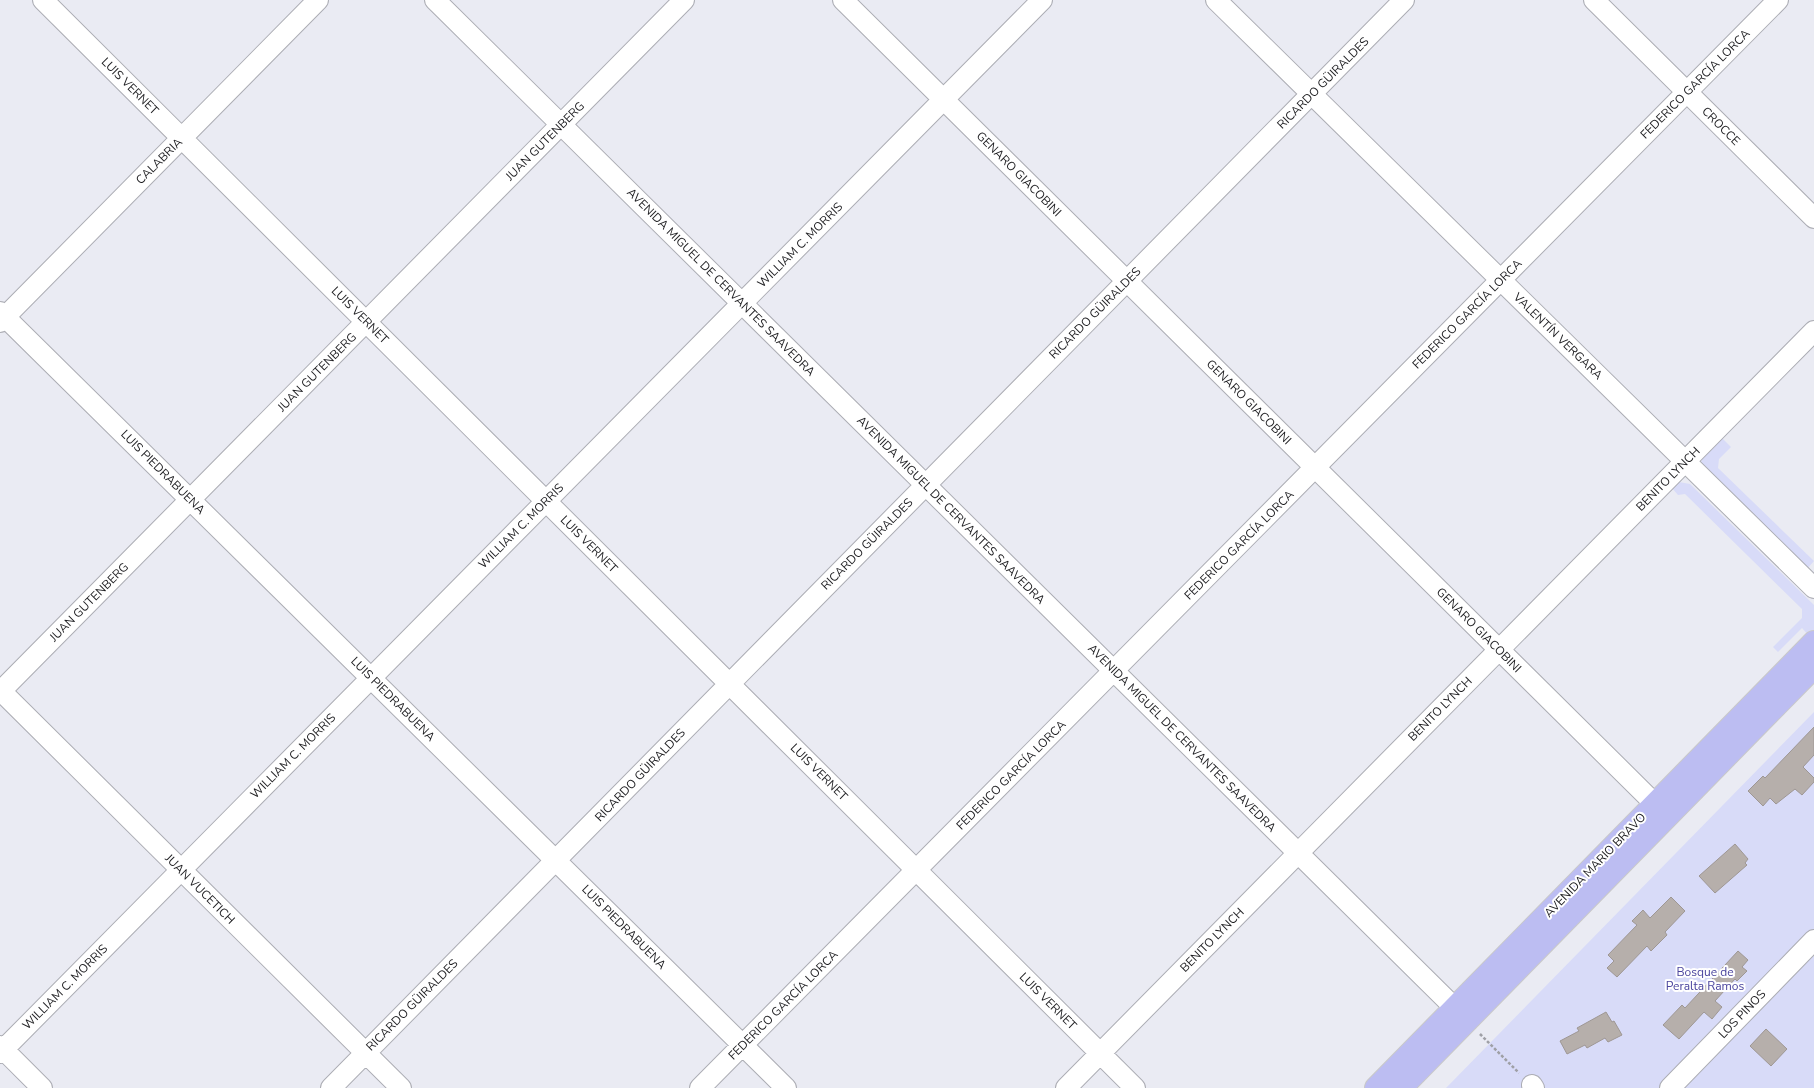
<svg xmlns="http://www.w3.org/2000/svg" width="1814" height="1088" viewBox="0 0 1814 1088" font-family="'Nunito Sans',sans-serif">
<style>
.green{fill:#d8dbf8}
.building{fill:#b6afab;stroke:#9e9794}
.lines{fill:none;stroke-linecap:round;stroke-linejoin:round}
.minor-casing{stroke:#acadb4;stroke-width:22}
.major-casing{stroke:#c9c9c9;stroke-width:24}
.path{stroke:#9fa0a6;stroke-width:2.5;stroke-dasharray:3 2;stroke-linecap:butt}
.minor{stroke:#fff;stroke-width:20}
.major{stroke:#bcbdf2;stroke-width:22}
.labels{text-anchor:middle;stroke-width:4;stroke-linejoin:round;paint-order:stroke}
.street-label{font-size:12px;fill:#1d1d20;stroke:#fff}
.park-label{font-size:12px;fill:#49439d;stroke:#fff}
</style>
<rect width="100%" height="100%" fill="#eaebf3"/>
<path class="green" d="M1721 437 1731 447 1719 459 1718 468 1814 561 1806 570 1701 463 1703 456Z
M1679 482 1690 484 1814 605V631L1809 636 1802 628 1778 652 1773 647 1802 618V609L1685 494 1678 495 1672 488Z
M1814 712V1088H1446Z"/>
<path class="building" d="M1814 727V755L1803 767 1814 778V782L1802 795 1795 789 1776 804 1770 798 1763 806 1748 791 1763 776 1765 778Z
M1735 844 1748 859 1745 863 1747 865 1715 893 1699 876Z
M1671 897 1685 911 1665 932 1667 935 1651 951 1647 946 1617 977 1607 968 1614 961 1608 955 1637 925 1632 921 1643 910 1650 918Z
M1738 951 1748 960 1742 967 1747 971 1737 981 1735 979 1715 1001 1722 1007 1712 1019 1704 1012 1679 1039 1663 1025 1682 1005 1685 1008Z
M1606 1012 1612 1022 1614 1021 1622 1035 1608 1042 1605 1038 1587 1048 1585 1045 1567 1054 1560 1041 1579 1031 1577 1028Z
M1766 1029 1787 1049 1771 1066 1750 1046Z"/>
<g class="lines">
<defs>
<path id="minor" d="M43 0 1135 1088
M435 0 1466 1019
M843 0 1655 804
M1216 0 1814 588
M1594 0 1814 218
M0 312 786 1088
M0 322 318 0
M0 690 401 1088
M0 692 684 0
M0 1046 42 1088
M0 1053 1042 0
M1532 1085 1534 1088
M331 1088 1404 0
M700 1088 1778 0
M1066 1088 1814 331
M1670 1088 1814 940"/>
<path id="major" d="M1376 1088 1814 642
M1401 1088 1814 667"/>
</defs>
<use href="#minor" class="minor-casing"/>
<use href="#major" class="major-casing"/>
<path class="path" d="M1480 1034 1519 1073"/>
<use href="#minor" class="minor"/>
<use href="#major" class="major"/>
</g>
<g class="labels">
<g class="street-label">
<text transform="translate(1323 83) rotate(-45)" y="4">RICARDO GÜIRALDES</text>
<text transform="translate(1695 84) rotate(-45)" y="4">FEDERICO GARCÍA LORCA</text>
<text transform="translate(130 86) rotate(45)" y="4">LUIS VERNET</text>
<text transform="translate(1721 126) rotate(45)" y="4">CROCCE</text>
<text transform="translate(545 141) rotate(-45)" y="4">JUAN GUTENBERG</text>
<text transform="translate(159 161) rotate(-45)" y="4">CALABRIA</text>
<text transform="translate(1019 174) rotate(45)" y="4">GENARO GIACOBINI</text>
<text transform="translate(800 245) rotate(-45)" y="4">WILLIAM C. MORRIS</text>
<text transform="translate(721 282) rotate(45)" y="4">AVENIDA MIGUEL DE CERVANTES SAAVEDRA</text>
<text transform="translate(1095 313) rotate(-45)" y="4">RICARDO GÜIRALDES</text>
<text transform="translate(1467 314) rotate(-45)" y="4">FEDERICO GARCÍA LORCA</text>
<text transform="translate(360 315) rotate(45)" y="4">LUIS VERNET</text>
<text transform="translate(1558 336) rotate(44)" y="4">VALENTÍN VERGARA</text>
<text transform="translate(317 372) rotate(-45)" y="4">JUAN GUTENBERG</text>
<text transform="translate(1249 402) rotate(45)" y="4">GENARO GIACOBINI</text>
<text transform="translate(163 472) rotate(45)" y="4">LUIS PIEDRABUENA</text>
<text transform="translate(1668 479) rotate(-45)" y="4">BENITO LYNCH</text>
<text transform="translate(951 510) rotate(45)" y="4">AVENIDA MIGUEL DE CERVANTES SAAVEDRA</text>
<text transform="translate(521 526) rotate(-45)" y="4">WILLIAM C. MORRIS</text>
<text transform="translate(589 544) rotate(45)" y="4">LUIS VERNET</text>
<text transform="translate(867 544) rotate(-45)" y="4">RICARDO GÜIRALDES</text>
<text transform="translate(1239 545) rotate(-45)" y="4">FEDERICO GARCÍA LORCA</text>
<text transform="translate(89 602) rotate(-45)" y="4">JUAN GUTENBERG</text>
<text transform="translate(1479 630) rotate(45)" y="4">GENARO GIACOBINI</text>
<text transform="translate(393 699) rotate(45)" y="4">LUIS PIEDRABUENA</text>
<text transform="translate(1440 709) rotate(-45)" y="4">BENITO LYNCH</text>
<text transform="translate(1182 738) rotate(45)" y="4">AVENIDA MIGUEL DE CERVANTES SAAVEDRA</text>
<text transform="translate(293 756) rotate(-45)" y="4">WILLIAM C. MORRIS</text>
<text transform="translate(819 772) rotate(45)" y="4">LUIS VERNET</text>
<text transform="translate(640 775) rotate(-46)" y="4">RICARDO GÜIRALDES</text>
<text transform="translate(1011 775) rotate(-45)" y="4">FEDERICO GARCÍA LORCA</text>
<text transform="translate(1595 865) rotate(-46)" y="4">AVENIDA MARIO BRAVO</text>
<text transform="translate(200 889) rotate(45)" y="4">JUAN VUCETICH</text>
<text transform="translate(624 927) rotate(45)" y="4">LUIS PIEDRABUENA</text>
<text transform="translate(1212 940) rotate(-45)" y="4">BENITO LYNCH</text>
<text transform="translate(65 987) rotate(-45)" y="4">WILLIAM C. MORRIS</text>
<text transform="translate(1048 1001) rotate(45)" y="4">LUIS VERNET</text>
<text transform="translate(412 1005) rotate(-45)" y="4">RICARDO GÜIRALDES</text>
<text transform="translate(783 1005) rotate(-45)" y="4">FEDERICO GARCÍA LORCA</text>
<text transform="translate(1742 1014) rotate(-46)" y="4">LOS PINOS</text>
</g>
<g class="park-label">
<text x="1705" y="976">Bosque de<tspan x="1705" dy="14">Peralta Ramos</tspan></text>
</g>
</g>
</svg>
